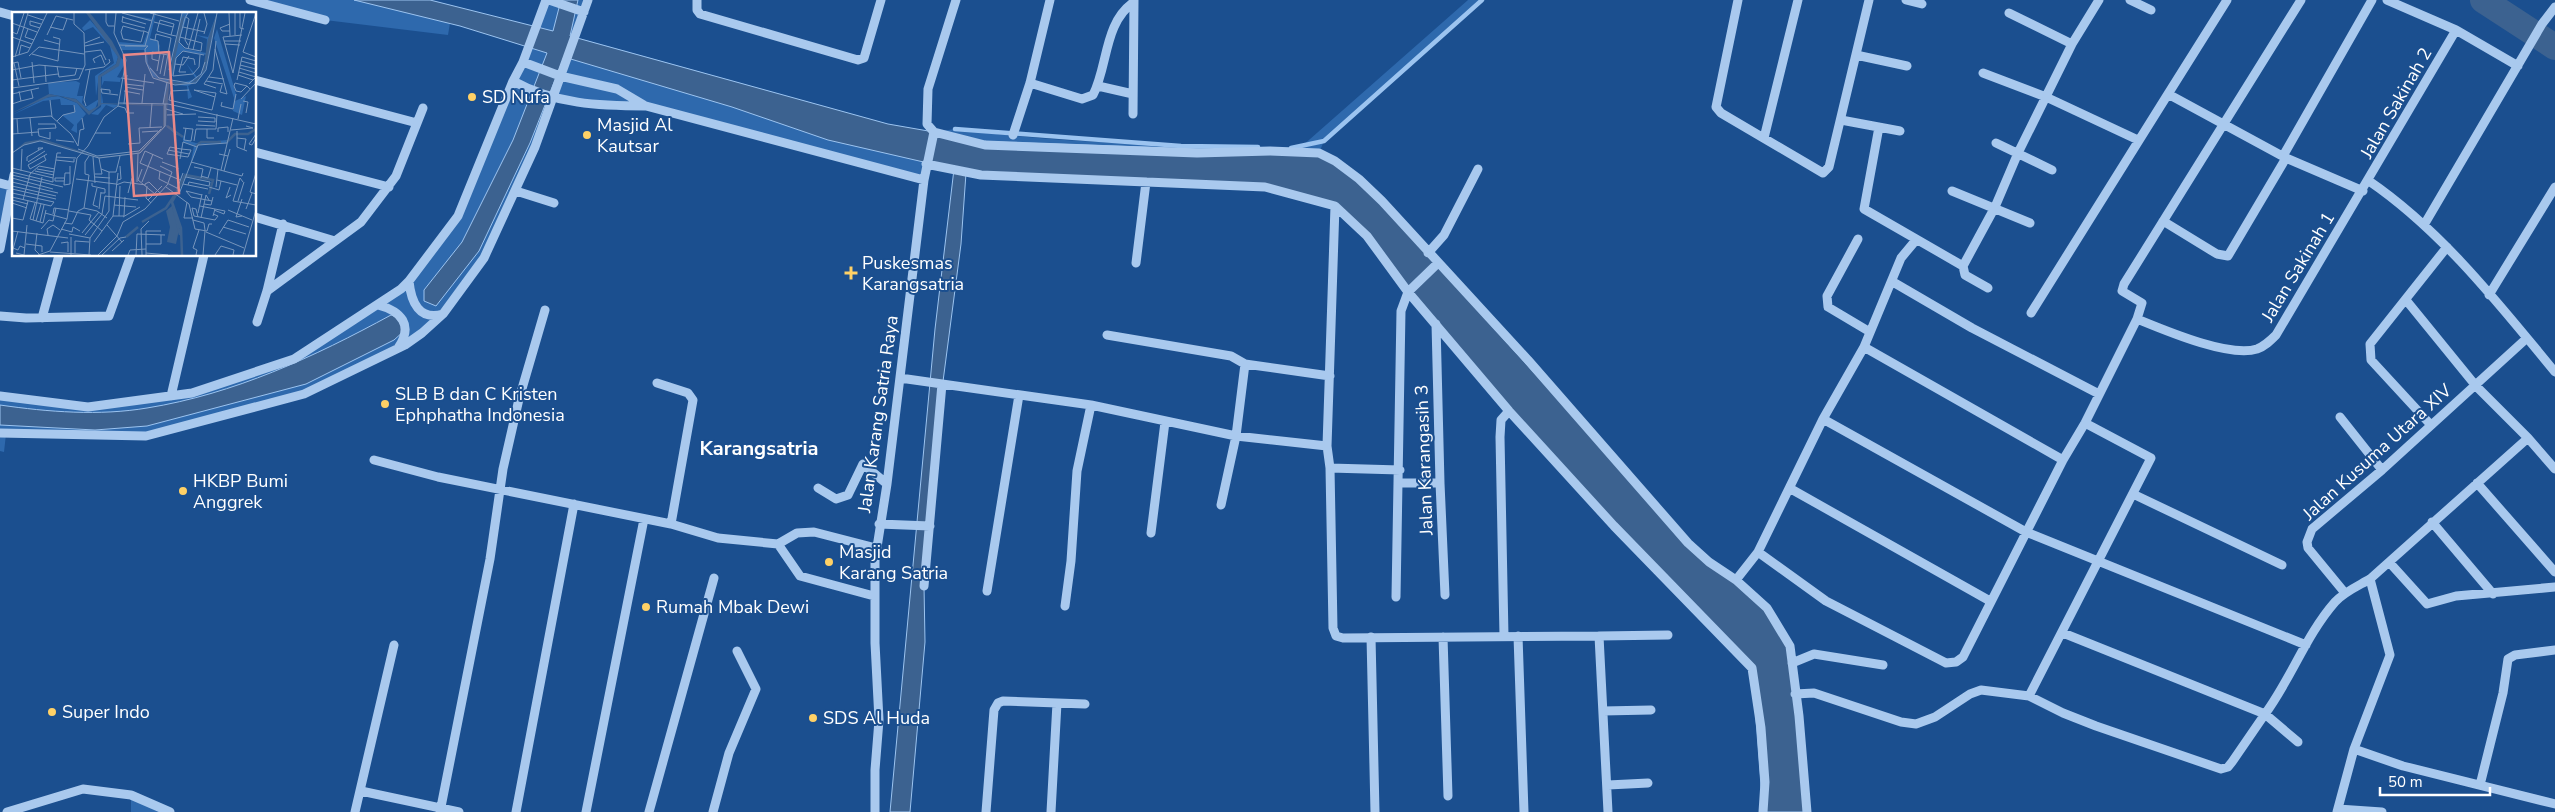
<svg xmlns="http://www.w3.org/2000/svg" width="2555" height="812" viewBox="0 0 2555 812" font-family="'Nunito Sans',sans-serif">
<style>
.green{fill:#2e69ad}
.water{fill:#3c6290;stroke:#9cc4f0}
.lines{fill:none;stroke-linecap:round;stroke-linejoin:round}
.stream{stroke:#9cc4f0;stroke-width:4.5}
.river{stroke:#3c6290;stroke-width:26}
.minor{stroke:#a9c9ee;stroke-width:9}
.poi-dot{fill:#ffd166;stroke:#1b4f8f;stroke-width:2}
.labels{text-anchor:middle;stroke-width:4;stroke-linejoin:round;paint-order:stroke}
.poi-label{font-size:18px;fill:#fff;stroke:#1b4f8f;text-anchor:start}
.street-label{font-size:18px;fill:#fff;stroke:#1b4f8f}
.quarter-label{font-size:20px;font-weight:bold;fill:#fff;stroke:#1b4f8f}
.inset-river{fill:none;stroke:#3c6290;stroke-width:2.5}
.inset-road{fill:none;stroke:#7695bc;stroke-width:1}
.view{fill:#e88989;fill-opacity:0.15;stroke:#e88989;stroke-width:2.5}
.inset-edge{fill:none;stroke:#fff;stroke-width:2.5}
</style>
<rect width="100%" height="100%" fill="#1b4f8f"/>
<path class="green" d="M250 0H430L440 3 450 23 448 35 325 20Z
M546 0H588L575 37 888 124 934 132 955 129C1044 141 1135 145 1225 145 1250 146 1275 149 1301 147L1468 0H1482L1324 141 1319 153 985 145 934 132 924 180 646 106 552 97 484 258 430 326 304 394 145 436 6 434 4 452 0 451V396L88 407 171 396 294 359 396 291 458 216Z
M2543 26 2555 40V52L2530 44Z
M0 183 11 186 0 248Z
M131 795 170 812H131Z"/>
<path class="water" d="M354 0H430L553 31 561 0H578L570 36 888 124 934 132 965 141 1319 153 1359 179 1688 543 1767 608 1790 646 1807 812H1763L1752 668 1509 411 1367 236 1335 206 1265 187 966 173 961 244 942 389 924 586 925 642 910 812H890L935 329 954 169 828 140 732 107 564 57 530 143 479 251 436 306 424 301V290L462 242 513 140 547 53 460 26Z
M391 315 397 317 404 331 394 340 306 384 147 426 95 430 0 425V405C48 412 100 416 147 408 234 394 314 357 391 315Z"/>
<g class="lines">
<path class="stream" d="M955 129 1181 146 1258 147
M1291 148 1324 141 1482 0"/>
<path class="river" d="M2483 0 2555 47"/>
<path class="minor" d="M250 0 325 20
M549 0 584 12
M697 0V10L700 14 858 60 864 58 881 0
M956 0 928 89 927 124 934 132 985 145 1197 153 1270 151 1319 153 1335 161 1359 179 1382 201 1528 360 1688 543 1709 562 1736 580 1767 608 1790 646 1799 716 1807 812
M1738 0 1716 107 1721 113 1823 173 1829 167 1869 0
M1906 0 1922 4
M2130 0 2151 10
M2387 0 2456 30 2518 66
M0 12 14 16
M2009 13 2072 44
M1856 55 1907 66
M523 62 560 76 617 89 644 105
M1983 73 2046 97 2138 140
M255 80 417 123
M513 81C554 104 600 106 646 106L924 180
M1030 83 1082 99 1093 95C1108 66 1104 22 1134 2
M1098 86 1133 94
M2168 94 2227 0
M1133 114 1134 0
M1841 120 1900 131
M1879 127 1864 209 1963 266 1965 275 1988 288
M1013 135 1030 83 1050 0
M1764 138 1798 0
M1996 143 2052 170
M255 152 389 187
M2283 156 2372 0
M926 164 981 175 1265 187 1335 206 1367 236 1408 292 1509 411 1614 526 1752 668 1761 728 1765 782 1763 812
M2369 181C2442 231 2499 304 2555 372
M0 183 11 186
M516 191 554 203
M1952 191 2030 223
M1335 206 1327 446 1330 468 1333 628 1336 636 1343 638 1599 636 1608 812
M255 217 335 241
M2163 221 2217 254 2228 256 2286 158
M2424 225 2542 24 2555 7
M1858 239 1827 296 1828 307 1870 332
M0 249 14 175
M1428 253 1444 235 1478 169
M1136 263 1146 182
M1963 266 1995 207 2018 153 2072 44 2099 0
M409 281C411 302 419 321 443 314
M1893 282 1972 328 2099 394
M267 291 361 222 396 176 423 108
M2489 295 2555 187
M2406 300 2476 386 2528 438 2555 469
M378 305C401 311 414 325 398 348
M2031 313 2168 94 2286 158 2363 191
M0 316 26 318 109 316 131 255
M42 318 59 255
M2137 319C2164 330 2229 358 2257 349 2265 346 2270 341 2276 335L2456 30
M257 322 267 291 283 224
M1436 324 1440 483 1445 595
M1107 335 1231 356 1245 364 1330 376
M1864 347 2063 460
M900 378 1091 405 1236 436 1327 446
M657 383 688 393 693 400 671 524
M0 396 88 407 192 393 294 359 401 289 409 281 458 216 513 81 523 62 546 0
M171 396 204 255
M2340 417 2382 470
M1823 419 2026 532 2306 645
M2430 424 2371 360 2370 344 2447 247
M0 433 146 436 304 394 405 345 422 333 443 314 484 258 535 147 588 0
M374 460 438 477 671 524 718 538 778 544 797 533 814 532 876 548
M1330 468 1400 470
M1400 483H1440
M2477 483 2555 572
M818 488 836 499 848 495 863 464 887 484
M1791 489 1990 601
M2133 494 2282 565
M1221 505 1236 436 1245 364
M2432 522 2493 594
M879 524 930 526
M1151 533 1165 422
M778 544 800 576 874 596
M1758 552 1826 601 1946 663 1956 662 1963 657 2063 460 2085 423 2137 319 2142 303 2122 291 2124 284 2301 0
M2389 562 2427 604 2456 596 2555 587
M1736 580 1758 552 1823 419 1864 347 1901 258 1916 240
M924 586 942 384
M987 591 1019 395
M2345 593 2308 548 2307 542 2312 529 2382 470 2527 338
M1396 597 1401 311 1408 292 1438 263
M1065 606 1071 561 1077 471 1091 405
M2063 633 2265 714C2291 679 2306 635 2335 602 2344 592 2358 586 2370 579L2528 438
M1504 636 1500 437 1501 420 1509 411
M1518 636 1524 812
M1599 636 1668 635
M1371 637 1375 812
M1443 637 1448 796
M1792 663 1814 654 1883 665
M1795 694 1814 693 1901 722 1916 724 1935 717 1970 694 1981 690 2029 696 2063 713 2096 726 2221 769 2228 767 2232 762 2265 714 2298 742
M2029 696 2151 458 2085 423
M1603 711 1651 710
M2354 749 2403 766 2555 804
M1608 785 1648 783
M2480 785 2503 693 2508 659 2515 655 2555 650
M361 791 459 812
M2338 809 2382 812
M7 812 83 789 131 795 170 812
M355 812 394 645
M440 812 490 559 503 469 519 399 545 310
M516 812 574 504
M586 812 644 519
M649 812 714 578
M713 812 729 753 756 689 737 651
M875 812V770L879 720 875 643V560L887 484 924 180 934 132
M986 812 994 710 998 703 1003 701 1085 704
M1051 812 1057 703
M2337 812 2354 749 2390 655 2370 579"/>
</g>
<g class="poi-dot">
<circle cx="472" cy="97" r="5"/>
<circle cx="587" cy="135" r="5"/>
<path d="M848.5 265.5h5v5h5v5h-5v5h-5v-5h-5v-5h5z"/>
<circle cx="385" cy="404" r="5"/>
<circle cx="183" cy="491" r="5"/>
<circle cx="829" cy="562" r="5"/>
<circle cx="646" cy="607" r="5"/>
<circle cx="52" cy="712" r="5"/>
<circle cx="813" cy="718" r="5"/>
</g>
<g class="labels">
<g class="poi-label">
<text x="482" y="103">SD Nufa</text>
<text x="597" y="131">Masjid Al<tspan x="597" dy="21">Kautsar</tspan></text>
<text x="862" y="269">Puskesmas<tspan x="862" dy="21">Karangsatria</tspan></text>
<text x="395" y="400">SLB B dan C Kristen<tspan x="395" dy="21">Ephphatha Indonesia</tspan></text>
<text x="193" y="487">HKBP Bumi<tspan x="193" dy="21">Anggrek</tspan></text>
<text x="839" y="558">Masjid<tspan x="839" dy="21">Karang Satria</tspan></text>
<text x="656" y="613">Rumah Mbak Dewi</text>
<text x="62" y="718">Super Indo</text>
<text x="823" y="724">SDS Al Huda</text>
</g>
<g class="street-label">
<text transform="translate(2396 103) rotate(-60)" y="6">Jalan Sakinah 2</text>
<text transform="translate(2298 267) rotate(-59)" y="6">Jalan Sakinah 1</text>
<text transform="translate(878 414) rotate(-82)" y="6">Jalan Karang Satria Raya</text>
<text transform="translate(2377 452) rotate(-42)" y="6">Jalan Kusuma Utara XIV</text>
<text transform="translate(1424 460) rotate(-92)" y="6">Jalan Karangasih 3</text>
</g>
<g class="quarter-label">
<text x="759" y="455">Karangsatria</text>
</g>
</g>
<g transform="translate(12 12)">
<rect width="244" height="244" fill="#1b4f8f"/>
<path d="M110 1 140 7 142 2 138 1H144L138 26 146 29 148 34 147 41H135L136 52 147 66 169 71 184 67 174 51 186 66 191 59 194 43 171 39 164 46 161 64 157 65 170 1H176L167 30 173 37 194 41 195 27 184 23 196 25 205 1 193 59 186 69 176 74 180 85 176 87 175 74 157 72 154 90V113L164 122 173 124V128L184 131 215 128V131L187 132 178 154 182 134 171 130V124L164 123 154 114 153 92H151L154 71 140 64 134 50 132 38H109L106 30 131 32 140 9ZM78 8 96 29 106 45 104 52 87 63 84 84 83 64 102 51 98 34 81 15 72 19 70 16ZM205 17 224 82 223 89 234 84 230 103 221 99 222 86 202 26ZM109 46 114 50 105 65 109 66 108 70 92 69 89 76 91 91 106 93 102 96 94 93 86 103 79 102 89 95 90 64 103 56ZM64 69 68 71 65 84H71L70 91 74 95 87 87 83 97 77 99 64 87 37 82 36 71ZM46 84 65 91 74 102 65 112V121L59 118 62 113 50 103 63 100 62 93H49L48 87 31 89 0 103 33 86Z" fill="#2e69ad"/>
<path d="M74 1H78L100 29 109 46 107 54 89 65V91L151 93 156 72 142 65 156 70 166 19 169 8 173 1 158 70 179 71 190 62 196 27 205 1 193 58 185 69 178 72H157L154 114 128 141 87 146 28 129 12 133 0 141 13 130 31 127 87 145 118 142 127 140 151 115V94L90 92 77 103 65 91 48 84 37 85 0 101 37 82 64 87 77 99 86 94V64L104 52 106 45ZM160 194 167 218 164 232 155 230 158 215 154 199Z" fill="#3c6290"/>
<path class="inset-river" d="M155 114 171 125M215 130 223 122H236L244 117M184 134 189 130H209M164 183 160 190 169 216 170 243M130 210 154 196 162 184M168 223 160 190 173 163 201 168 197 182M114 225 126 215"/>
<path class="inset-road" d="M94 1V10L96 14H102M110 1 140 9M138 1 167 9M217 1 218 24M223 1V23M228 1V16L232 17M244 1 231 40 244 45M16 3 31 8M111 4 110 10 133 16M110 5 134 12M174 5 177 7 173 28 176 33M142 10 161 15M0 11 25 20M218 12 208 16 210 19H218M38 15 51 18 55 7M171 15 193 20M28 16 18 13V9L29 12M16 17 13 25 22 28M132 19 129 30 111 27 109 20 111 14 129 19H132L137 21M0 20 5 22 12 1M192 22 195 12 192 1M35 23 44 4 61 8M159 23 162 12 148 8 145 19 159 23 164 24M0 25 20 32M168 25 190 31 189 39 173 36 167 30 168 25 173 6 176 1M138 27 146 29 147 41M32 28 47 32M143 28 144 22 159 26 152 64M204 29 201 58 192 72 204 76M212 29H229M73 31 88 25M213 32 228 33M107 33 133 34 142 1M73 34 92 30M113 34H136L133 37M133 37 134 50 141 66 163 73 184 71 194 58 205 1M176 37 186 1M203 37 215 82 208 80 210 73M181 38 188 7M73 40 89 38 94 48M20 42 46 49 48 27 41 25M7 43 9 33 18 36M188 43 187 55 181 62 161 64 164 46 171 39 192 43M17 44 27 35 72 42M0 45 16 40 35 1M3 45 16 1M147 49 140 47V40L156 43M229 49 244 53M20 50 22 71M1 51 6 50 9 66M2 51 7 74M83 51 81 47 89 43 93 53M163 52 171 53 177 44M33 53 34 70M228 53 244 57M45 54 47 65 63 63 65 56M138 56 147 66 177 71 189 62 193 50M227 56 244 61M0 58 27 53 71 57M73 58 92 55 98 50 97 47M157 58 170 1M145 59 148 42M174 60H167L171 45 182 47 183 53M227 60 244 65 237 72M221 61 233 1M221 61 211 25 230 23M148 62 152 42M226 63 241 68M197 65 212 67M109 66 142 71M0 68 46 62M225 68 230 45 244 49M194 69 211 72M113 72 131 74M235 74 229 80 224 79 222 74 223 71 235 74 238 77M113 75 131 78M0 76 67 67 73 53 72 21 62 12V1M177 78 159 79 157 88 200 98 203 85 204 81 182 78 203 85M112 79 128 82M98 81V78L89 77 90 81 106 83M0 82 27 76M229 87 244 71M38 88 40 105M9 89 21 86 19 78M231 89 236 90 234 101M210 90 209 94 221 97 224 82M107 91 156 92 244 112M130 91 133 62M0 92 9 89 7 79M112 92 115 63M151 92 155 70M74 94 72 88 78 57M106 94 113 96 115 101H122M154 97 171 102M155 103 184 102M18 106 20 124M0 107 39 104 59 122 66 134M5 107 6 122M226 107 229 92M45 109 51 103 63 100 62 93M186 109 203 110V106L186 105M26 112H43L44 116M184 113 203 114M138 115 140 91M171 116 180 117H181L179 129 172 128 174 116M195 117V126H202M219 118 241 116 234 114M225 119V135L235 139M38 120V127L27 124 26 117 44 116M130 120 146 119M206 120V116L216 115V120M83 121H99M0 122 26 120M244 122 237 132 240 133 244 126M225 126 234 127 232 138M44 128 62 130M182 129 184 117H204L205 102M116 132 128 131 127 116 150 115M66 134 68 118 72 117 70 106M158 135 169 137 179 138 176 145 155 142ZM66 137 85 144 127 139 149 117M156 138 177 142M133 139 128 151 168 168M133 139 151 147M0 141 12 133 28 129 87 146 128 141 153 114V92M207 142 216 144 218 137M44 145 64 146M81 145 83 171M168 147 171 130 185 135M44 148 62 150V147M15 149V145L27 138 31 136H26L27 138M16 150 33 139M150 150 166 156 165 159M179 150 230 164 231 161M16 153 18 157 34 148 32 144M16 153 35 142M58 154V172L52 173 53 161H58M148 154 160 160 156 171M182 155 191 157 189 166M0 156 41 166V170M25 157 42 160M130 157 126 168 143 182M209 158 221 106M9 159 10 137M23 159 42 163M148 159 147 167 165 176M212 159 216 144M0 160 41 170M97 160H104L108 144M244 161 238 180 244 182M83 162H90L87 146M0 163 51 175M189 164 196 166 199 156M83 165 98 166M174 165 198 170 197 174M0 166 41 177M41 166 45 141H49M64 167 104 172M106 168 109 167 108 154M205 168 225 173M52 169H43V166H52M0 170 46 181M125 170 126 142M130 170 141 142M231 170 228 166 221 189 244 193M80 171V174L93 177V181H89M133 172 137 170 148 181M171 172 196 177M104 173 112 170 134 173M176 173 177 170 197 174M0 174 44 184M135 174 134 186 139 191M154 175 177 192 183 217 195 219 197 212H200M197 175 207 178 209 169M204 175 206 157M218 175 214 186 219 183M85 176 81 193 86 195M0 177 44 187M165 177 171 161M174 179 179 185 200 189M174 179 190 183M0 181 42 190M116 181 120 166M167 182 186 133 215 131M0 185 39 194 42 190M0 188 16 192M11 188 18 162 27 154 43 157M136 188 150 174M226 189 232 170M175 190 172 206H181M0 191 15 196M23 191 18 207 31 211 34 198M192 192 199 193 201 185M102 193 124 195M188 194 203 197 201 204M72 196 77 163 73 162V150L77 144M87 197 89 180M234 197 240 181M202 198 212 202 213 199 203 197M216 198 240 208M57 199 79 203 77 208 90 219M33 201 55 207M186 201 190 182M41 202 42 196 57 198M101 204H112L113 185M107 204 108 174M230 204 224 205 230 187M111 205 128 195M186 205 184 197 180 196 182 204 203 208 206 204 201 202M0 206 11 208 16 189M189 206 194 183 197 188M21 208 30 165M181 208 192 211 193 218M24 209 29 192M28 210 32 193M52 211 60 212 66 199 72 196 85 199 95 206M95 213 110 230M211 215 234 222M29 217 37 208 41 209 44 196M49 217 60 220 61 215 68 219M0 219 56 226M194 220 232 236M25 221 23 238 27 242M70 221 87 200M57 222 78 226M207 222 216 208 237 215M36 223 35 217 41 213 48 218M73 223 90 202 93 184 126 188M59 225V243M82 230 101 204 106 161M49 231 56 230V240M14 232 30 234V240M134 232H149V223M1 236 6 238 8 234 13 236M100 239 112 228M38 240 79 243M0 241 6 219M4 241 12 243 15 213M63 241V229L77 230M134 241 156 243M26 243 38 239 55 207 65 146 76 134 92 105 106 94 114 48 102 21 104 1M77 243 78 226 97 199V160L89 157M86 243 105 224 111 210 133 197 156 172M90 243 108 226 114 225M116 243 118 238 134 237M124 243 125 222 153 223M130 243 129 217 137 209M134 243V219H149M184 243 185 238 181 236 187 218M191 243 193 219M203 243 209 234 222 238 221 243M231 243 244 198"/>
<path class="view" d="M157 40 167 181 122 184 112 43Z"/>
<rect width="244" height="244" class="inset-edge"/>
</g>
<path d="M2380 787v8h110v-8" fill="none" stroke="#ffffff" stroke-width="2.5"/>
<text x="2388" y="787" font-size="15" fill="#ffffff" stroke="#1b4f8f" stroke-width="4" paint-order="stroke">50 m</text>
</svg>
